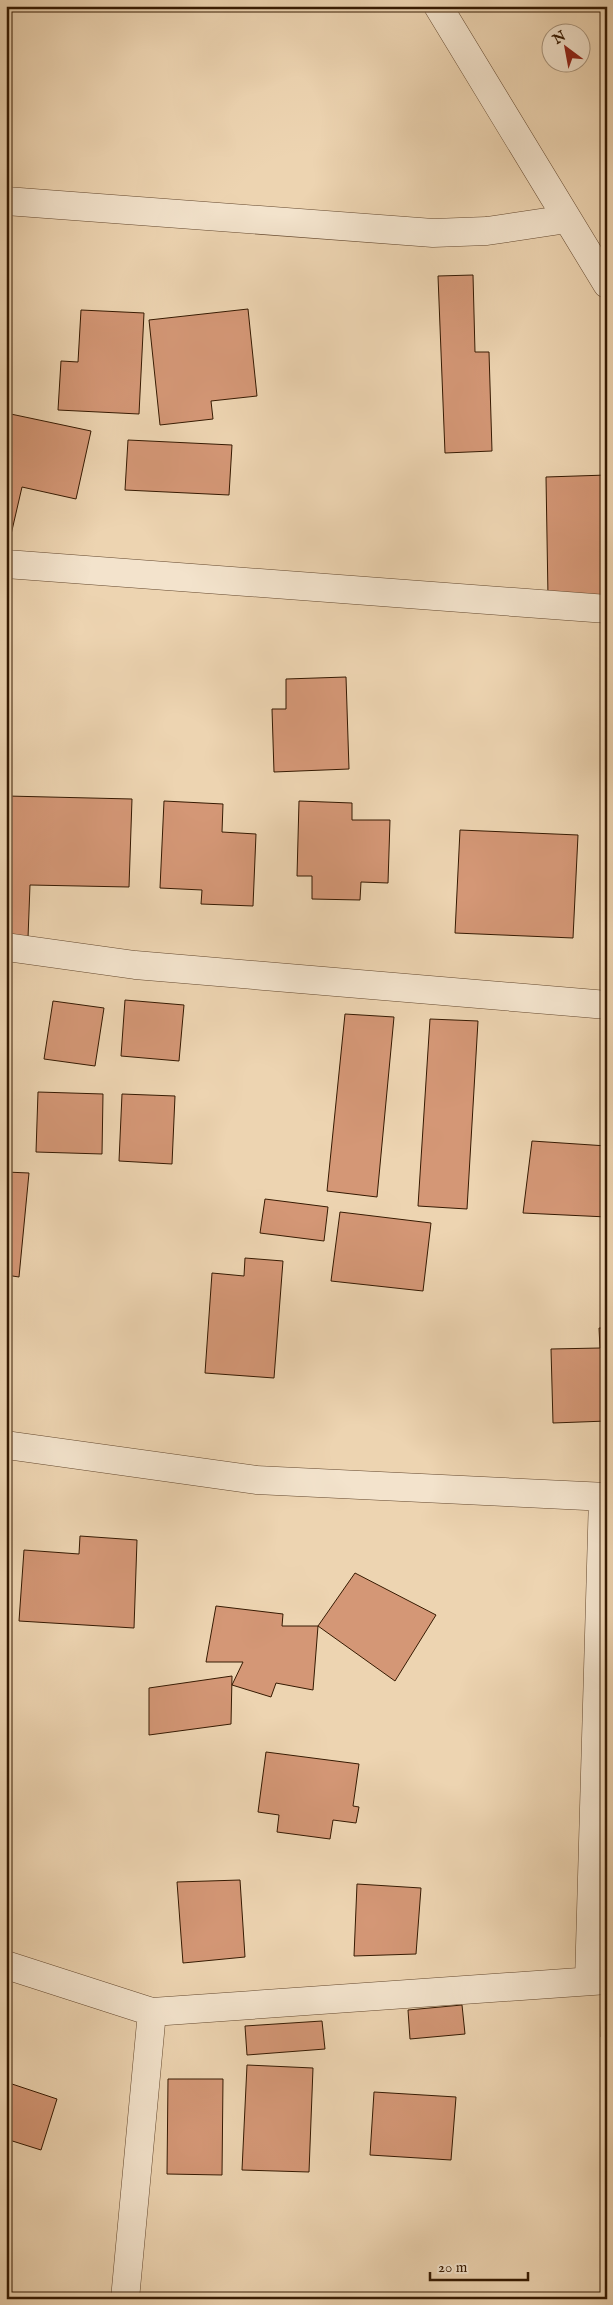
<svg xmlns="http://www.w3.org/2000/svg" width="613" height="2305" viewBox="0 0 613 2305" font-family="'IM FELL English',serif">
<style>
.building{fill:#d49776;stroke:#361a02}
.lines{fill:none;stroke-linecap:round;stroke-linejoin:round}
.minor-casing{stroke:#64482e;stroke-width:29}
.minor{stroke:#f3e3cc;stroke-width:28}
</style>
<rect width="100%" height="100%" fill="#edd4b1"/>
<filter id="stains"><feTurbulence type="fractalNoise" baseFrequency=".004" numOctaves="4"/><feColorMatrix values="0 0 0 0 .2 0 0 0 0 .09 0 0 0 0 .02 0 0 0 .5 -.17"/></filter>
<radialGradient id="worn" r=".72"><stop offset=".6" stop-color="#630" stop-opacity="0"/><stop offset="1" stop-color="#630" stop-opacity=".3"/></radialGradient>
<path class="building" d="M473 275 475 352H489L492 451 445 453 438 276Z
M248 309 257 396 211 401 213 419 160 425 149 320Z
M81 310 144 313 139 414 58 410 61 361 78 362Z
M6 413 91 431 76 499 22 487 10 539 6 538Z
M128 440 232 445 229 495 125 490Z
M607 475V595L548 597 546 477Z
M346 677 349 769 274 772 272 709H286V679Z
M7 796 132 799 129 887 30 885 28 938 6 937Z
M164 801 223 804 222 832 256 834 253 906 201 904 202 890 160 888Z
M299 801 352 803V820H390L388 883 361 882 360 900 312 899V876H297Z
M460 830 578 835 573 938 455 933Z
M125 1000 184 1005 179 1061 121 1056Z
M53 1001 104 1008 95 1066 44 1059Z
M345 1014 394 1017 377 1197 327 1191Z
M430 1019 478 1021 467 1209 418 1206Z
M38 1092 103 1094 102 1154 36 1152Z
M122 1094 175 1096 172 1164 119 1161Z
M532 1141 607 1146V1217L523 1213Z
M6 1172 29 1173 19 1277 6 1275Z
M265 1199 328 1207 324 1241 260 1233Z
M340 1212 431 1223 423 1291 331 1281Z
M245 1258 283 1261 274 1378 205 1373 212 1273 244 1276Z
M599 1328H607V1421L553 1423 551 1349 600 1348Z
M80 1536 137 1540 134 1628 19 1621 24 1550 79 1554Z
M355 1573 436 1615 395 1681 318 1626Z
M216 1606 283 1614 282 1626H318L313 1690 276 1683 271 1697 232 1685 243 1662H206Z
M232 1676 231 1724 149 1735V1688Z
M266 1752 359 1764 353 1806 359 1807 356 1823 333 1820 330 1839 277 1832 279 1815 258 1812Z
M240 1880 245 1957 183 1963 177 1882Z
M357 1884 421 1888 416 1954 354 1956Z
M602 2000H607V2037H601Z
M462 2005 465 2034 410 2039 408 2010Z
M322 2021 325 2049 247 2055 245 2026Z
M247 2065 313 2068 309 2172 242 2170Z
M168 2079H223L222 2175 167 2174Z
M6 2082 57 2099 41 2150 6 2139Z
M374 2092 456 2097 451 2160 370 2155Z"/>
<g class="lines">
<defs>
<path id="minor" d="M438 6 607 284
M6 201 433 233 487 231 567 219
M6 564 607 609
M6 947 135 965 607 1005
M6 1445 256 1480 607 1497
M6 1965 152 2012 607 1980
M589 1981 603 1497
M125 2299 152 2012"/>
</defs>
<use href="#minor" class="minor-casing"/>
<use href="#minor" class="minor"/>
</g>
<rect width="613" height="2305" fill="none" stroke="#edd4b1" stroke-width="25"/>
<rect x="8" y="8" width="598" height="2290" fill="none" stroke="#361a02" stroke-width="2.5"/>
<rect x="12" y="12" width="588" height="2280" fill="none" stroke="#361a02"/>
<g transform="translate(566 48) rotate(328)"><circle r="24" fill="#f3e3cc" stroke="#a7937b"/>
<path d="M0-4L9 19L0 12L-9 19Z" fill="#8f2418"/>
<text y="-8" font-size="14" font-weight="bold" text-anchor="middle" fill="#361a02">N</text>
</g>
<path d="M430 2272v8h98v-8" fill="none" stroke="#361a02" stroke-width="2.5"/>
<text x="438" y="2272" font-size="15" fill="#361a02" stroke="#f3e3cc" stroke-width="4" paint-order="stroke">20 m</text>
<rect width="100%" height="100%" filter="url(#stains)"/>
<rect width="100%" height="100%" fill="url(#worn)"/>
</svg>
